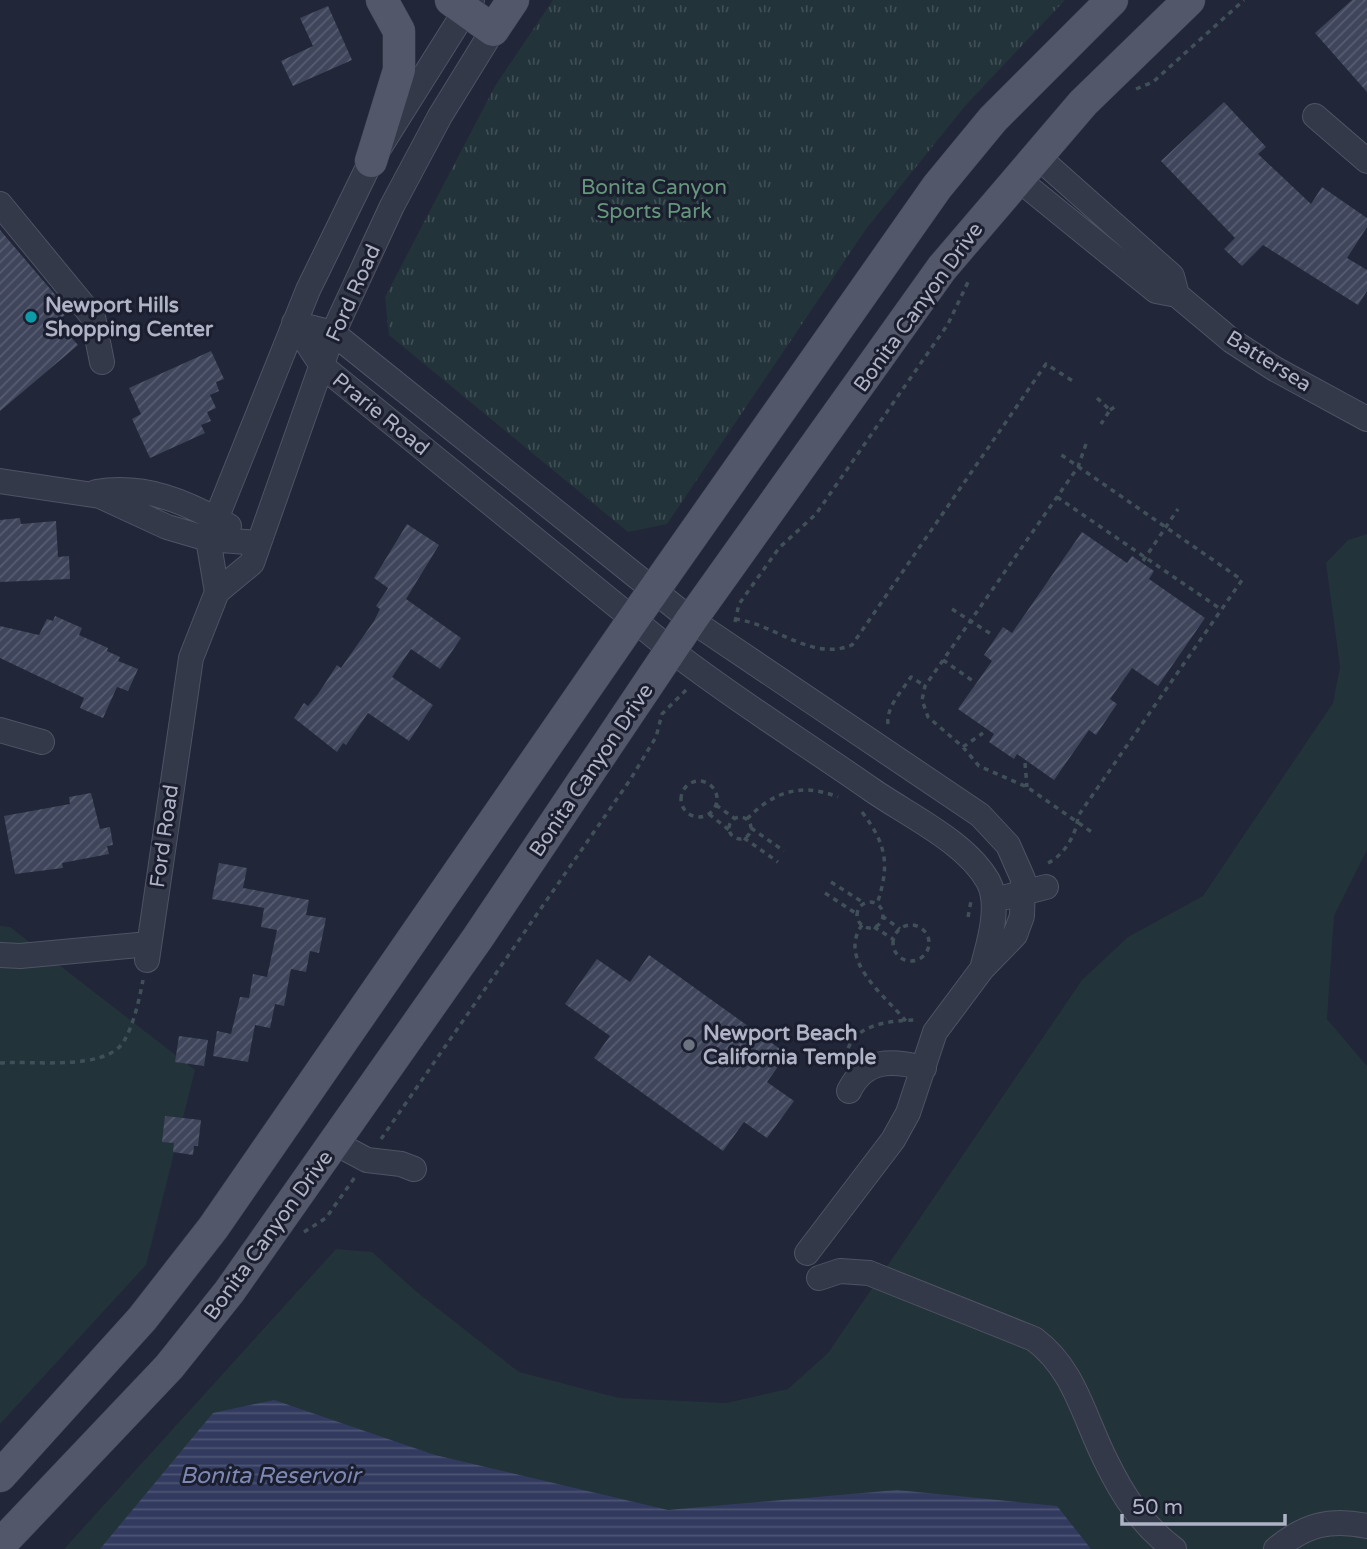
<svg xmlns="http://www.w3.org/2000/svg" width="1367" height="1549" viewBox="0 0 1367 1549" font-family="'Varela Round',sans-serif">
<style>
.grass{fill:#23333a}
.park{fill:url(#park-tufts)}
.water{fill:url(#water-rules)}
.building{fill:url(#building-hatch)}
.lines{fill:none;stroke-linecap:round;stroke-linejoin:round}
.minor-casing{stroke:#4f5364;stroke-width:26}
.major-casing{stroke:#3e4253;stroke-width:33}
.path{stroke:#405058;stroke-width:3.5;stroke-dasharray:5 5;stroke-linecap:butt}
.minor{stroke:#34394a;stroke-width:24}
.major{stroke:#52576a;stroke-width:32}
.culture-dot{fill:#0f9aa8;stroke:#1a1e2e;stroke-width:2.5}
.worship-dot{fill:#6b7280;stroke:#1a1e2e;stroke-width:2.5}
.labels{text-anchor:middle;stroke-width:6;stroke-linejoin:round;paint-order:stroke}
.park-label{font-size:21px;fill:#66977c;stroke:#1a1e2e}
.street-label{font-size:21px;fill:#afb3c6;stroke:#1a1e2e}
.poi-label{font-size:21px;font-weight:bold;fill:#afb3c6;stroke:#1a1e2e;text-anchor:start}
.water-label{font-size:23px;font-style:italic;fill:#7e89b3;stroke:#1a1e2e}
</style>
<defs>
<pattern id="park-tufts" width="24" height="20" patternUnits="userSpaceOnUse" patternTransform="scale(1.75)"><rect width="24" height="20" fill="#23333a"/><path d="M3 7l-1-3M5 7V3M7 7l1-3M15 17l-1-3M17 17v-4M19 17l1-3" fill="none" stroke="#404e55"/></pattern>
<pattern id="water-rules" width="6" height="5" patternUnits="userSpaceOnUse" patternTransform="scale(1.75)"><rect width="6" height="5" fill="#323b5f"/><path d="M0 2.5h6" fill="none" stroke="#4d5574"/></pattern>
<pattern id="building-hatch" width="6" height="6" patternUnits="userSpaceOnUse" patternTransform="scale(1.75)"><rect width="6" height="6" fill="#3f455b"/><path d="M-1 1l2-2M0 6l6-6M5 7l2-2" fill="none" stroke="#585d71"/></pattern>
</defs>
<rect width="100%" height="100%" fill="#212639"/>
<path class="grass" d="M1367 534V850L1334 916 1327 1019 1367 1066V1549H64L336 1249 372 1252 418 1293 519 1372 619 1398 726 1403 788 1389 828 1353 1082 980 1128 937 1203 896 1333 703 1340 667 1326 563 1348 540Z
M0 926 10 927 195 1070 146 1265 0 1424Z"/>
<path class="park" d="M553 0H1065L965 106 866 229 667 524 628 532 389 335 385 297 495 86Z"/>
<path class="water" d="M274 1400 435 1455 668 1510 897 1490 1057 1506 1091 1549H100L213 1413Z"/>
<path class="building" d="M1352 0H1367V92L1315 33Z
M328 6 352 60 293 86 281 61 313 46 300 18Z
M1224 102 1266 147 1258 154 1311 204 1322 187 1367 218V227L1347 258 1367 270V291L1358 305 1263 245 1242 266 1224 249 1235 238 1161 161Z
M0 230 69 311 57 322 78 345 0 411Z
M211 351 224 379 216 382 219 391 210 395 216 408 207 412 211 421 201 425 205 433 150 458 132 419 141 414 129 388Z
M20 518 21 524 56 521 58 557 69 556 70 579 0 582V520Z
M407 524 439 545 406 599 461 638 440 669 411 649 392 677 433 705 409 741 368 713 346 745 343 743 337 752 294 718 304 703 308 706 318 694 337 665 341 668 374 621 380 609 376 606 388 588 374 578Z
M1082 532 1127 563 1132 556 1154 571 1149 579 1205 618 1158 686 1132 668 1110 699 1117 704 1096 735 1089 730 1054 780 1017 754 1014 759 989 742 994 734 958 709 992 661 984 655 1003 627 1012 633Z
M55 616 82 628 79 635 108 648 107 651 120 657 118 661 138 669 128 691 117 687 103 718 80 708 84 698 0 658V626L39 635 47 619 53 621Z
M91 793 100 829 110 827 113 845 107 846 109 854 62 863 63 868 15 874 4 816 70 804 69 797Z
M219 863 247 868 243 888 309 900 306 915 326 918 319 953 310 951 306 972 291 969 284 1006 275 1004 270 1028 255 1025 248 1062 213 1056 217 1031 231 1034 240 997 249 998 253 974 267 977 277 930 261 927 264 908 212 899Z
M649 955 787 1054 767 1082 794 1101 767 1138 744 1122 723 1151 594 1058 610 1036 565 1004 597 959 630 982Z
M179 1036 208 1040 204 1066 175 1062Z
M165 1116 201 1120 198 1146H194L193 1155 173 1152 174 1143 162 1142Z"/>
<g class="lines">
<defs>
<path id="minor" d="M1315 116 1367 161
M1037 156 1172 276 1177 295
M1018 179 1156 291 1177 295 1232 341 1275 369 1367 419
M0 204 93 317 102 362
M294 323 333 333 691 620 980 815 1008 845 1023 879 1022 916 1015 935 982 969 935 1032 908 1113 893 1140 807 1253
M294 323 322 366 671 650C735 700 805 743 872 790 908 815 966 842 988 881 1001 905 989 943 982 969
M0 481 100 496 167 527 208 539 259 543
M96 492C146 484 186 502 229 526
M217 592 208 539 308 290 371 161 472 0
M0 730 42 742
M1006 897 1046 887
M0 955 20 956 149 944
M147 960 191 658 217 592 252 563 333 333 392 206 440 116 493 30
M849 1091C865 1058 892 1060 924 1068
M335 1143 367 1160 401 1164 414 1169
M819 1278 840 1271 869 1273 1034 1339C1075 1369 1084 1418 1106 1461 1123 1496 1142 1525 1174 1549
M1276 1549C1305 1525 1330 1518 1367 1526"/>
<path id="major" d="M451 0 493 30 513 0
M371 161 399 70V31L382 0
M0 1476 142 1319 213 1228 635 617 937 187 993 119 1112 0
M0 1545 169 1367 229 1292 477 939 691 620 942 268 1083 103 1189 0"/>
</defs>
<use href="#minor" class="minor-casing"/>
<use href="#major" class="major-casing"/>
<path class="path" d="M1136 89 1153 82 1244 0
M1097 398 1110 410 1101 424
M1110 410 1118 405
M1086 444 1078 467 925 686 922 700 928 717 963 747 979 766 1027 787 1093 833
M1057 497 1222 610
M1143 561 1178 509
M952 609 994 636
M735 619C775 624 812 662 852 645L1046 364 1076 383
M735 622 739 604 779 548 816 514 948 324 969 280
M943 660 973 681
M888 724C886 707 902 691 911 677L925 686
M963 747 983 733
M1025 763 1027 787
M681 799a18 18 0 1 1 36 0a18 18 0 1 1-36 0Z
M716 805 734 818
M862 812C887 845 890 865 877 904
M709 814 729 830
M729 828a11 11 0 1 1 22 0a11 11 0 1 1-22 0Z
M747 819C773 792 801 782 838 797
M751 828 784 851
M744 838 778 862
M1048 863C1064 855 1077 834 1078 816L1242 580 1060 454
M831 882 864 903
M825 893 857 914
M857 915a13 13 0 1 1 26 0a13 13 0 1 1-26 0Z
M882 916 900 929
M968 917 971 901
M862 925C837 960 885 996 906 1021
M893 943a18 18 0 1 1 36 0a18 18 0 1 1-36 0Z
M874 927 893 939
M846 1058C849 1025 887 1021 914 1020L916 1017
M0 1063C30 1060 106 1072 124 1041 134 1024 139 1000 143 980
M381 1139 630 780 656 737 662 714 686 690
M304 1232 326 1218 355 1177"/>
<use href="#minor" class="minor"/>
<use href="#major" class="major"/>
</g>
<circle class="culture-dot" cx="31" cy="317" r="7"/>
<circle class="worship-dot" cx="689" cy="1045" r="7"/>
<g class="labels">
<g class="park-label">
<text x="654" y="194">Bonita Canyon<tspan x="654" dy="24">Sports Park</tspan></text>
</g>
<g class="street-label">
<text transform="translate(353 293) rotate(-66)" y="7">Ford Road</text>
<text transform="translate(918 307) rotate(-54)" y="7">Bonita Canyon Drive</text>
<text transform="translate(1269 361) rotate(32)" y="7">Battersea</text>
<text transform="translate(381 414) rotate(39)" y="7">Prarie Road</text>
<text transform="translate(591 770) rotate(-56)" y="7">Bonita Canyon Drive</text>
<text transform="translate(164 836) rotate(-82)" y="7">Ford Road</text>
<text transform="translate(268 1235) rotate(-54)" y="7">Bonita Canyon Drive</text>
</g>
<g class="poi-label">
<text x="45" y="312">Newport Hills<tspan x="45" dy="24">Shopping Center</tspan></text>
<text x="703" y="1040">Newport Beach<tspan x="703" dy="24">California Temple</tspan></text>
</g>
<g class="water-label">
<text x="270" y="1483">Bonita Reservoir</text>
</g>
</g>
<path d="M1122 1514v10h163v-10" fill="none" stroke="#afb3c6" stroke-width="3.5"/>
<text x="1132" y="1514" font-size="21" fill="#afb3c6" stroke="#1a1e2e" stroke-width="5" paint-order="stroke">50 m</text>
</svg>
